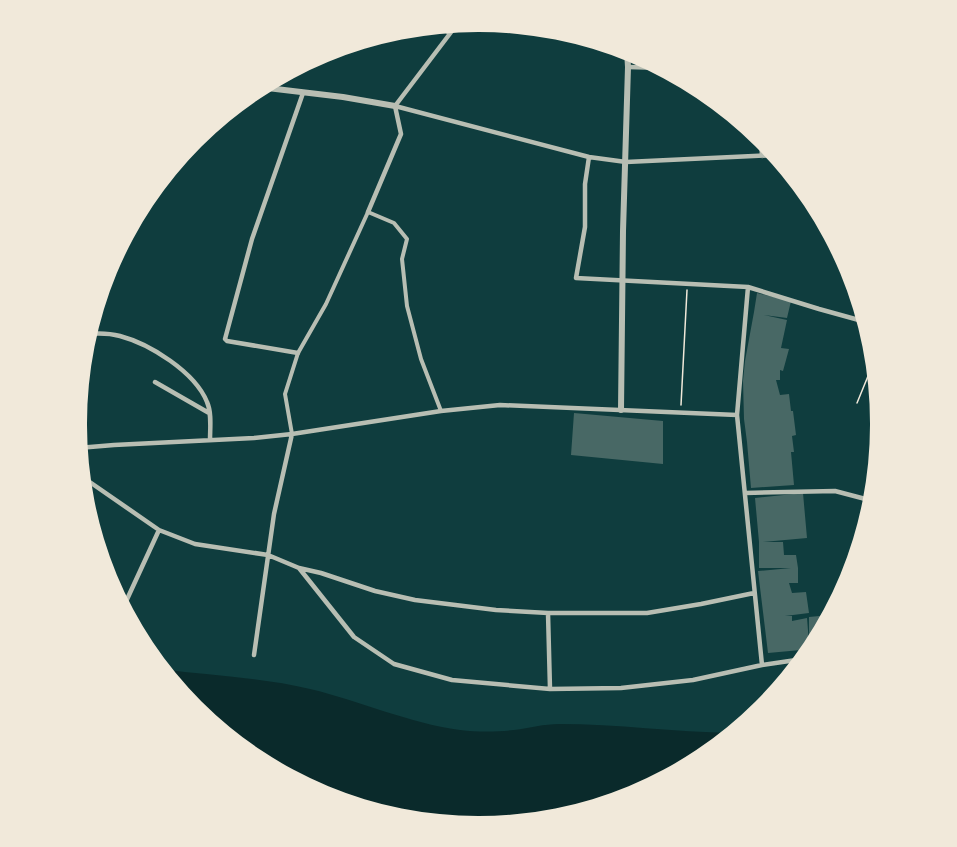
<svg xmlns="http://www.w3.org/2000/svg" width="957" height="847" viewBox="0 0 957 847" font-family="Manrope,sans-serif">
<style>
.water{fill:#0a2a2b}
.building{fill:#486865}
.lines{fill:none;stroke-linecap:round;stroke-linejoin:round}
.path{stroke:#f1e9da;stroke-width:1.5}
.pedestrian{stroke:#b8beb3;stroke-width:4}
.minor{stroke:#b8beb3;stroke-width:4.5}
.tertiary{stroke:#b8beb3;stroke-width:6}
</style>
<rect width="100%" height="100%" fill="#0f3d3e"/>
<path class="water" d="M161 669C211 676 262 677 310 689 361 701 408 723 460 730 477 732 497 732 514 730 530 728 544 724 559 724 617 724 675 732 732 733L702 758 632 795 557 818 479 826 400 818 324 795 255 758 194 708Z"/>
<path class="building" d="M757 293 791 301 787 318 764 315 787 320 781 348 789 349 783 371 780 370V380H776L780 395 789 394 791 411H793L796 435 792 436 794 452H791L794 485 751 488 747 442 744 419 743 381 745 361 754 312Z
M574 413 663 421V464L571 455Z
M803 493 807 538 763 542H783L784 555H796L798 568V583H789L792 593 806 592 809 613 785 616H792V621L807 618 809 643V617L830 615 812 649 768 653 758 571 791 568H759V542L755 498Z"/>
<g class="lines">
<path class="path" d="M857 403 875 359
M681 405 687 290"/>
<path class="pedestrian" d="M292 434 285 394 298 353 326 304 368 212 394 223 407 239 402 259 407 306 421 359 441 411"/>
<path class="minor" d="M437 25 450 33
M628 67 664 68
M395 106 589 157 626 162 777 155
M395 106 458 23
M761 138 762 156
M589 157 585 184V227L576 278 748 287 819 309 866 322
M368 212 401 134 395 106
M87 334C98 333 109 333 120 336 150 344 195 372 207 402 212 413 210 428 210 440
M298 353 227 341 225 339 252 239 303 93
M155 382 209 413
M78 448 114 445 254 438 292 434 441 411 500 405 737 415
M81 476 159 530 195 544 268 555 299 568 354 637 394 664 452 680 550 689 621 688 693 680 762 665 737 415 748 287
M745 493 835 491 873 501
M299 568 321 573 375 591 415 600 496 610 548 613H647L701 604 754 593
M123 608 159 530
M548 613 550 689
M254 655 274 514 292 434
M762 665 803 659"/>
<path class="tertiary" d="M259 87 343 97 395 106
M621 410 623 231 628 67 627 50"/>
</g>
<path d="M0 0H957V847H0ZM478 32H479A391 391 0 0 1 870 423V425A391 391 0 0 1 479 816H478A391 391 0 0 1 87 425V423A391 391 0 0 1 478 32Z" fill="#f1e9da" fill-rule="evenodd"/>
</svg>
